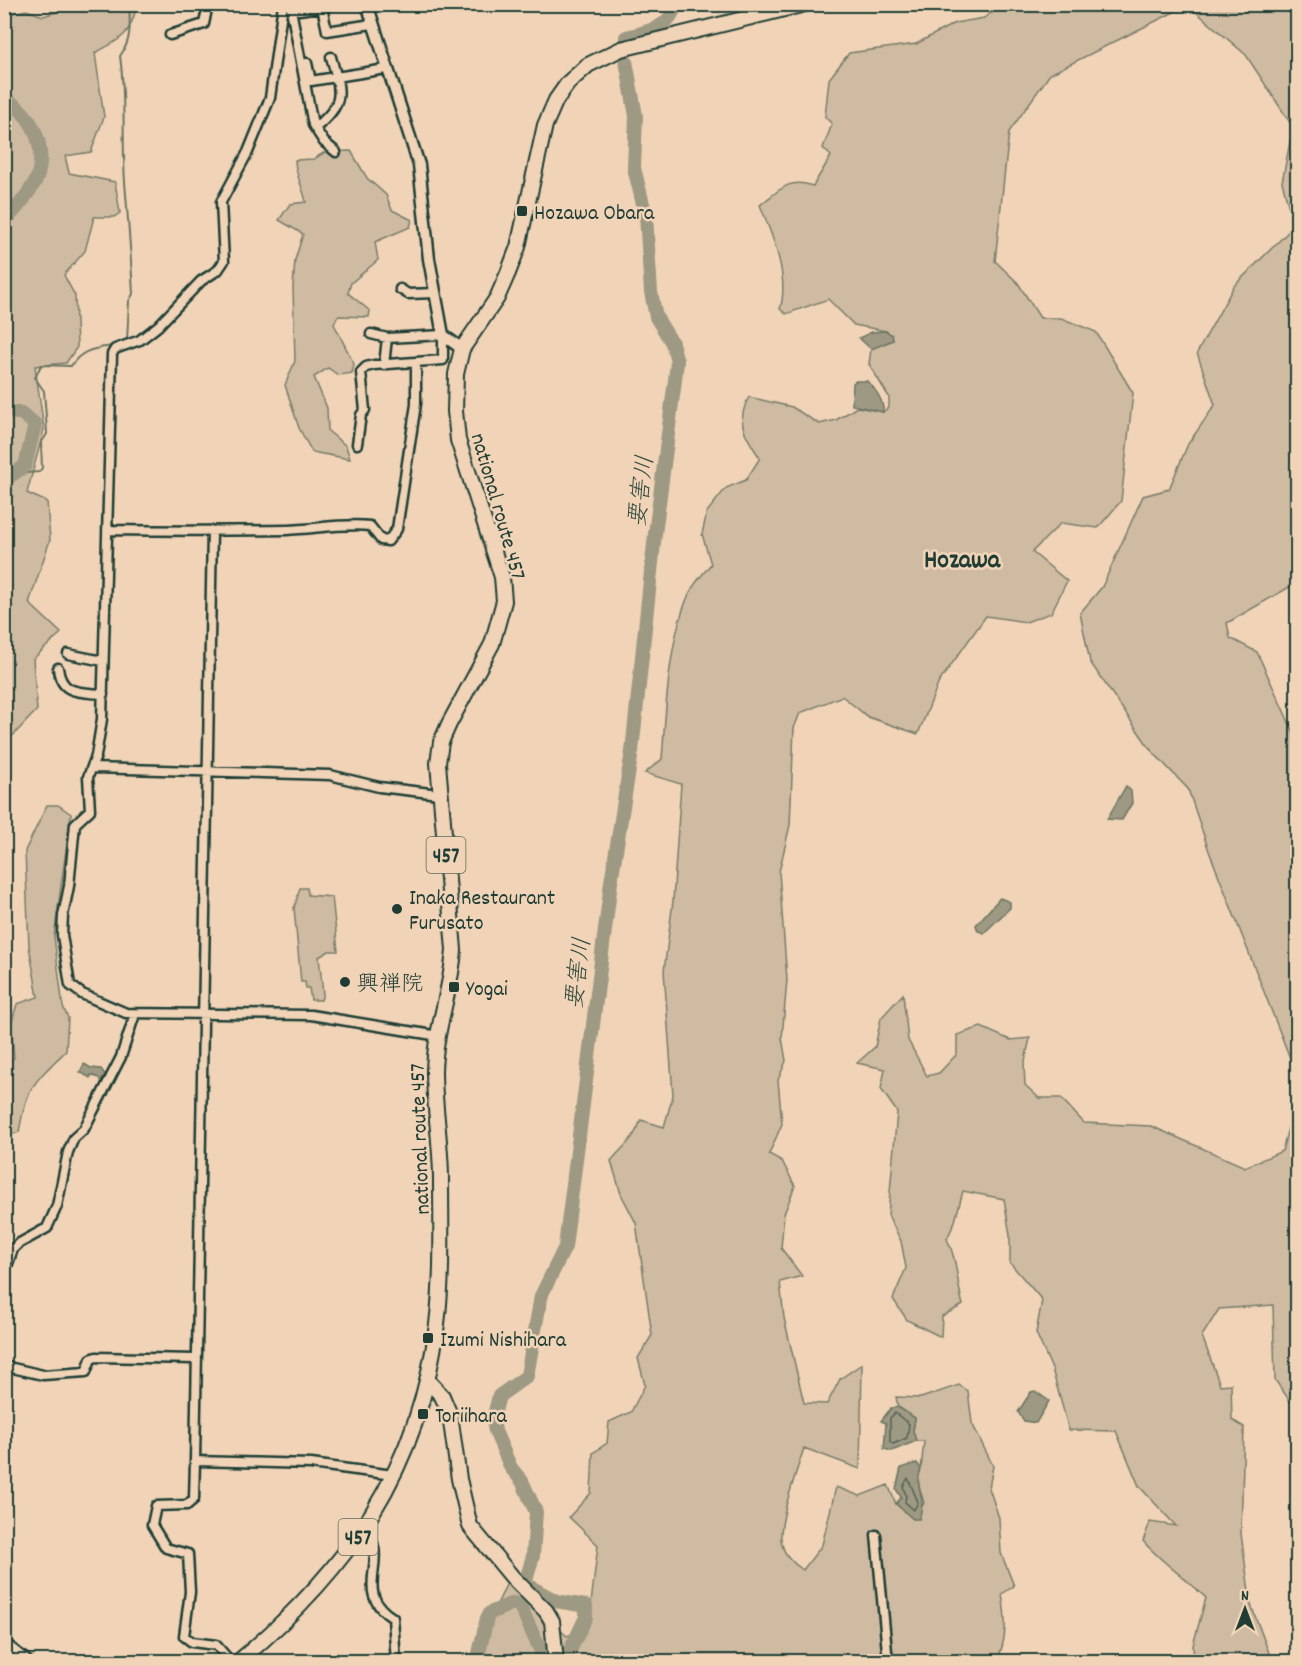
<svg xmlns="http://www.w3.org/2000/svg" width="1302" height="1666" viewBox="0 0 1302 1666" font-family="Dekko,'Klee One',sans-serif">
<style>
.green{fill:#cfbba2;stroke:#777c6b;stroke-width:1.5}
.water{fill:#9e9983;stroke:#6b7463;stroke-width:1.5}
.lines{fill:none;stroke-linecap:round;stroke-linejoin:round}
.shore{stroke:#526254;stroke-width:1.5}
.stream{stroke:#6b7463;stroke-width:2}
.river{stroke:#9e9983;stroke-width:14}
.minor-casing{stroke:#1f3d34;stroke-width:13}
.tertiary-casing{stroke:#1f3d34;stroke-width:15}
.trunk-casing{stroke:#1f3d34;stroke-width:18}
.minor{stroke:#f1d4b7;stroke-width:8}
.tertiary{stroke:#f1d4b7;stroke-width:10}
.trunk{stroke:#f1d4b7;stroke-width:14}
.poi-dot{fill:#1f3d34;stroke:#f1d4b7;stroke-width:2}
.labels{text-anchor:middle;stroke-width:5;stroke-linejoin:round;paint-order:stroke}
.shield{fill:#f1d4b7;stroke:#5e6a5b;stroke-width:1.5}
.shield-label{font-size:21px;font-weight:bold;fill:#1f3d34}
.poi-label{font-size:22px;fill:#1f3d34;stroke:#f1d4b7;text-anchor:start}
.street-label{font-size:22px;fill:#1f3d34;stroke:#f1d4b7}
.water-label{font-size:24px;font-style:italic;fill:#324b40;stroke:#f1d4b7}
.quarter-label{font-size:26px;font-weight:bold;fill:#1f3d34;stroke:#f1d4b7}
</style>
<rect width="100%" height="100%" fill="#f1d4b7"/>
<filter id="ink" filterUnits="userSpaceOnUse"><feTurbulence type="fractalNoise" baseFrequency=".0167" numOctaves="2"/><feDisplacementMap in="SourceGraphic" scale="12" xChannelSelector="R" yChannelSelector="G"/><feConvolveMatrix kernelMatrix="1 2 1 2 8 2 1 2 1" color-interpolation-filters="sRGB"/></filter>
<g filter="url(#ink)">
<path class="green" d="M61 5H140L136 7C131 36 119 40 95 53L104 117 91 152 65 156 69 173 115 182 120 213 114 217H94L85 251 64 275 75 296 77 347 66 363 35 366 44 429 27 493 47 502 50 540 29 603 61 633 33 659 37 710 5 744V15L26 10 43 16 57 12Z
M1002 5H1297L1298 538 1289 541 1297 564 1293 585 1227 623 1230 638 1257 652 1297 740V1076L1209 851 1188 789 1151 750 1090 662 1080 613 1102 587 1143 496 1169 489 1188 444 1215 405 1197 353 1234 286 1294 226 1282 182 1293 127 1246 55 1188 5 1050 74 1009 132 995 261 1018 283 1040 318H1061L1096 332 1133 393 1121 501 1098 528 1061 523 1032 552 1067 581 1051 613 1026 622 986 616 939 682 918 734 868 717 842 696 800 713 794 728 790 825 779 872 787 980 782 1038 786 1061 778 1080 782 1124 769 1154 782 1161 795 1186 784 1214 781 1248 802 1276 780 1282 784 1318 804 1403 827 1404 840 1379 862 1364 860 1469 804 1448C798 1468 776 1526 782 1545 785 1556 794 1564 803 1570L822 1545 836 1487 860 1496 888 1485 896 1504 913 1519 924 1503 917 1479 921 1469 924 1441H916L913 1431 915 1418 898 1407 896 1397 921 1398 959 1385 968 1391 972 1423 993 1466 989 1488 999 1518 1001 1553 1014 1586 1002 1594C1006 1618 1008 1639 996 1662H470L507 1583 567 1636 588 1628 598 1545 569 1517 591 1493 593 1453 607 1443 609 1422 631 1412 645 1385 638 1358 652 1335 636 1223 621 1194 611 1161C624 1145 634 1140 641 1120L664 1127 673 1095 664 971 673 901 681 784 645 773 662 759C666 708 668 642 689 594 694 583 704 573 711 564L702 534 707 512 726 488 746 480 760 458C745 435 735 423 749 397L792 407 819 424 836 420 857 407 883 412 889 407V397L869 364 871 349 893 340 892 335 886 331 854 325 828 299 786 314 780 309C790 277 772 235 760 205 779 191 788 177 813 186L831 156 823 148 832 124 825 117 829 79 849 53 916 44 955 23 984 18Z
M351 151 367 178 386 195 392 210 412 220 410 227 375 242 378 260 351 283 348 293 370 311 369 317 338 316 334 324 354 364 352 373 338 375 328 368 314 377 327 408 328 431 346 446 350 459 312 452 299 428 285 385 295 361 293 287 295 260 303 234 279 220 290 204 306 202C303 187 295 174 295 160L314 159 325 152Z
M47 805H58L71 814 54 937 63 1007 68 1018 66 1051C33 1083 27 1086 19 1132L5 1137V1065L14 1058 11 1024 17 1004 38 997 29 946 25 851Z
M300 888H307L308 895 332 897 338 951H329L319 957 323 994 321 1000H311L309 988H306L305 982H301L294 908Z
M903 994 908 1040 927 1076 939 1073 957 1054V1035L981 1027 1010 1040 1030 1038 1024 1066 1025 1085 1039 1098H1061L1084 1123 1151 1126 1245 1167 1282 1151 1297 1094V1393L1290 1401 1275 1380 1273 1305 1219 1309 1202 1336 1220 1385 1231 1384 1232 1420 1244 1427 1241 1534 1251 1605 1272 1661H1194L1193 1645 1206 1598C1186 1578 1162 1563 1143 1541L1150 1522 1176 1526 1139 1486 1116 1431 1069 1430 1052 1369 1036 1333 1042 1300 1010 1263V1235L1004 1199 963 1191 955 1221 947 1239C958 1261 956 1280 963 1305L942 1316 941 1337 907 1320 893 1299 906 1268 901 1241 888 1215 897 1112 881 1089 885 1069 857 1063 875 1047 881 1018Z"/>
<path class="water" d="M886 331 892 335 893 340 871 349 859 338 872 332Z
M856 381H867C875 388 884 401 883 412L852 405 853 383Z
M1126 786 1131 791 1132 803 1122 820 1107 819Z
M1000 898 1010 902V908L984 933 978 931 976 925Z
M84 1064 91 1068 101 1069 106 1076 101 1081 99 1078 91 1075 90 1078 80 1072Z
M1035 1391 1049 1401 1036 1423 1024 1421 1018 1412 1031 1392Z
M898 1407 915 1418 913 1431 916 1441 892 1451 884 1449 886 1423 881 1421 891 1408Z
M917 1463 921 1469C913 1489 928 1494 919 1519H913L896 1504 901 1497 896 1489 901 1468Z"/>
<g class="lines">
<path class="shore" d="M895 1413 909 1424 907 1438 893 1444 890 1441V1418Z
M908 1478 918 1502 914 1510 905 1502 906 1495 903 1487Z"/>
<path class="stream" d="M127 341 129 301 133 294C131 256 128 219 125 182 122 140 126 98 120 56 132 40 130 24 129 4
M13 474 39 472 42 468 41 443 47 434 46 417 44 391 35 378 41 365 71 366C82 349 94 349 113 346"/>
<path class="river" d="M626 37C646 32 672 28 675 4
M4 99C32 112 46 144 38 175 34 187 14 213 4 221
M4 409 6 412 21 413 35 424 25 466 9 477 4 475
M477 1662 487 1618 490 1613 513 1603 520 1606 544 1658 567 1657 586 1617V1606L556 1601 525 1584 533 1556 536 1512 522 1481 511 1468 495 1431 493 1419 499 1396 527 1376 541 1296 565 1247 611 882 632 751 655 534 675 380 677 361 672 343 656 317 651 292 646 216 634 168 636 116 626 61"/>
<defs>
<path id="minor" d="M283 4 270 98 248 152 221 202 224 261 218 270 201 281 158 326 140 340 115 349 112 354 102 719 96 756 88 777 90 810 75 824 69 886 63 916 62 935 70 985 82 994 126 1013 311 1015 439 1036
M290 4 313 125 324 142 336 152
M332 4 322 7 327 31 372 24
M299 10 322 7
M170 35 204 24 208 4
M307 63 311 81 386 69
M315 128C346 103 341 93 331 57
M400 289 408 294 435 293
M384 365 387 338
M357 444 361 415 365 410 361 372 366 367 374 365 443 360V335L387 338 371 334
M107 530C167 531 227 531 287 530 315 529 342 523 370 526L381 540 388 541 397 529 416 404V363
M212 531 195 1461 311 1464 393 1475
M68 654 103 661
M58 668C61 695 80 692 103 694
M93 768 330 775 379 787 439 794
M4 1275 13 1249 18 1244 47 1228 57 1206 68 1152 74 1138 84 1129 121 1057 135 1014
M4 1366 43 1375 86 1372 91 1359 96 1357 195 1359
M195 1461 194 1499 187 1505 156 1506 152 1525 166 1548 188 1554 190 1592 184 1636 192 1642 216 1645 231 1662
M363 1529C394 1557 349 1591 393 1618L396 1662
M876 1535 888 1662
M4 1642 29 1662"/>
<path id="tertiary" d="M367 4 419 165 429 259 443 335 462 349"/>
<path id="trunk" d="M427 1380 442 1396 450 1415 459 1479 470 1526 513 1578 546 1611 552 1621 556 1662
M238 1662C348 1570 420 1469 437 1324 443 1276 441 1227 441 1179 441 1143 434 1107 434 1071 435 1030 451 991 454 950L438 763 441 742 449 724 492 644 504 601 502 577 458 440 455 411 456 374 462 349 497 298 508 273 518 247 545 125 556 100 568 83 588 65 621 49 805 4"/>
</defs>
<use href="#minor" class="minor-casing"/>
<use href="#tertiary" class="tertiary-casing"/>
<use href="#trunk" class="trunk-casing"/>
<use href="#minor" class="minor"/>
<use href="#tertiary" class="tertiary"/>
<use href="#trunk" class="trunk"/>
</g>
</g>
<g class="poi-dot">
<rect x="516" y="205" width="12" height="12" rx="3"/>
<circle cx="397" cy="909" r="6"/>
<circle cx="345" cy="982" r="6"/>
<rect x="448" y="981" width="12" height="12" rx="3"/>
<rect x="422" y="1332" width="12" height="12" rx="3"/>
<rect x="417" y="1408" width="12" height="12" rx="3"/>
</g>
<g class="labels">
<g class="shield">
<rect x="426.5" y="837" width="39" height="36" rx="4.5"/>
<rect x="338.5" y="1519" width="39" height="36" rx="4.5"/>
</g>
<g class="shield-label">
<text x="446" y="862">457</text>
<text x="358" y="1544">457</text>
</g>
<g class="poi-label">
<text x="534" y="219">Hozawa Obara</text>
<text x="409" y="904">Inaka Restaurant<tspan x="409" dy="25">Furusato</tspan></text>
<text x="357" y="990">興禅院</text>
<text x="466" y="995">Yogai</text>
<text x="440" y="1346">Izumi Nishihara</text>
<text x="435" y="1422">Toriihara</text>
</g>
<g class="street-label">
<text transform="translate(500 506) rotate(74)" y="8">national route 457</text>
<text transform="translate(418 1139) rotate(-92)" y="8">national route 457</text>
</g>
<g class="water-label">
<text transform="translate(640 491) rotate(-83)" y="8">要害川</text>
<text transform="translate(577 973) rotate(-83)" y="8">要害川</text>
</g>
<g class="quarter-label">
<text x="962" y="567">Hozawa</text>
</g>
</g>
<rect width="1302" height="1666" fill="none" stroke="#f1d4b7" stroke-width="24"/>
<rect x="12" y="12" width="1278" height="1642" fill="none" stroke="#1f3d34" stroke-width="2" filter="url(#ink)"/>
<g transform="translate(1245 1609)" stroke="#f1d4b7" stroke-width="4.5" paint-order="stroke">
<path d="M0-4.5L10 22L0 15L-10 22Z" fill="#1f3d34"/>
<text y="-9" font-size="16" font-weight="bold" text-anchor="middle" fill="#1f3d34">N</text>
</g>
</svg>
